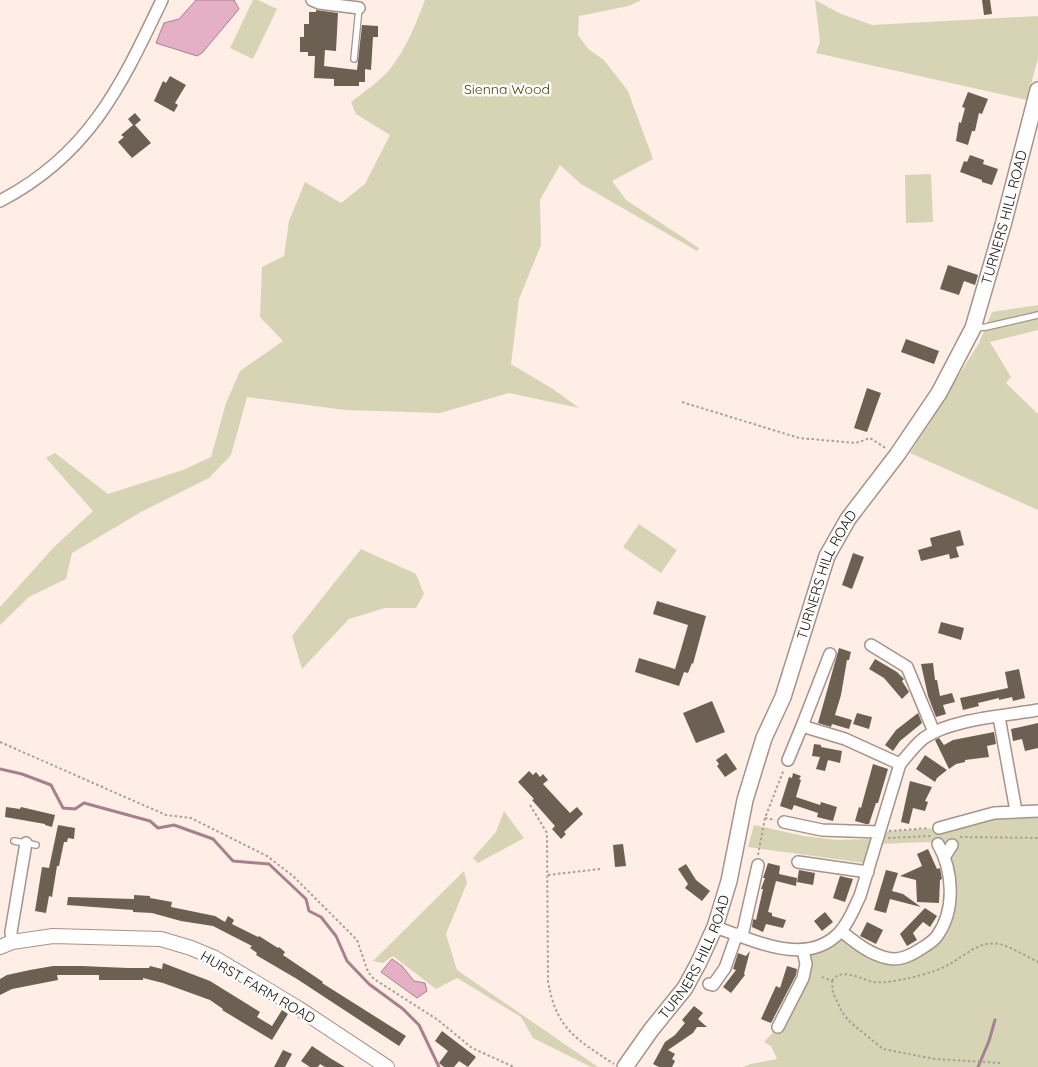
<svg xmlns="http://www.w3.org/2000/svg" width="1038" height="1067" viewBox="0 0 1038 1067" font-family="Quicksand,sans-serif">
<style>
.green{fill:#d6d4b5}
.water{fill:#e5b0c6;stroke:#a7808e}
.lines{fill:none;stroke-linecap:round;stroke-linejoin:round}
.stream{stroke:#a7808e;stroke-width:3}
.building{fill:#6b6051}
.service-casing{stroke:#a6938a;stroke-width:8}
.minor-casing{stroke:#a6938a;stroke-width:14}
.tertiary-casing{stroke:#a6938a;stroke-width:16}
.secondary-casing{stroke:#a6938a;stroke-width:18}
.path{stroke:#ab9e98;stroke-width:2;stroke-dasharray:2.5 2.5;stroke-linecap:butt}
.service{stroke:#fff;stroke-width:5.5}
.minor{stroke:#fff;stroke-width:11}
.tertiary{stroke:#fff;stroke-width:14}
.secondary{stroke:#fff;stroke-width:15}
.labels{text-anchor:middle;stroke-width:5;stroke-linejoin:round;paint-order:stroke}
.park-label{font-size:14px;fill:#4a4403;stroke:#fff}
.street-label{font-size:14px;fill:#16100c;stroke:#fff}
</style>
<rect width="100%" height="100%" fill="#ffeee6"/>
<path class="green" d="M253 0H258L277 9 253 59 230 48Z
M425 0H641L629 6 579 16 578 35 588 49 604 60 628 91 653 159 612 181 626 200 699 248 697 251 581 184 560 165 540 200 541 245 519 299 511 364 553 389 579 408 509 393 440 413 345 410 247 397 231 455 209 478 141 512 72 553 66 579 29 597 0 625V607L54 547 93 511 46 458 55 453 108 494 183 470 211 457 226 403 240 371 283 341 260 317 262 267 284 256 289 221 305 182 341 203 365 184 390 135 356 114 351 102C364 92 379 82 390 69 406 49 416 24 425 0Z
M815 0 839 13 872 25 1038 16V58L1027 100 816 53 820 42Z
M931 174 933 222 906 223 905 175Z
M1038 305V330L990 342 1011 377 1006 383 1038 414V510L910 453 979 343 992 312Z
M639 524 677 550 661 573 623 547Z
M361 549 416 574 424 594 416 608H385L349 619 302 669 292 636Z
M504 811 524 838 478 863 473 858 496 832Z
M1038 811V1067H743L750 1064 777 1059 771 1046 764 1042 778 1027 803 978V950L841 931 862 948 906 958 937 936 950 895 938 844 928 842 877 844 879 832 939 828Z
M754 825 804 836 837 840 872 839 865 863 748 847Z
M464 871 467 883 446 934 457 970 598 1067H591L533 1038 521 1017 457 978 436 989 393 956 383 963 373 961Z"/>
<path class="water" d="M196 0H234L239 9 202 53 197 56 156 43 164 23 179 19Z
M392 959 402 966 414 981 425 983 427 991 417 998 381 972Z"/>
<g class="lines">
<path class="stream" d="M0 769 22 774 51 785 63 808 75 809 84 803 150 821 158 828 174 825 213 839 233 861 269 864 306 899 309 911 321 917 336 936 347 961 369 984 403 1009 419 1025 439 1067
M978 1067 989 1041 995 1020"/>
</g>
<path class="building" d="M982 0H990L992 14 984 15Z
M316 10 338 13 336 51 325 50 324 66 357 70 362 25 378 26V37H373L371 70 365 69V82H359V86H334V79L314 78 315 56H308V52H300V37H304V24H309V12H316Z
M170 76 186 85 175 103 178 105 174 112 154 101 163 81 166 83Z
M968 92 988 99 982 114 979 113 975 131H972L968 145 956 141 959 122 961 123 965 108 962 107Z
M135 113 141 120 135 125 151 143 132 158 118 142 124 137 121 135 133 125 128 119Z
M970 155 984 160 983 164 998 169 992 185 982 182V180L960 172 964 161 967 162Z
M948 265 978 275 975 285 964 281 959 295 940 289Z
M906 339 939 351 934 364 901 352Z
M867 388 881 393 867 432 854 428Z
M960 530 964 545 956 547 959 557 950 559 949 554 921 561 918 550 932 546 930 538Z
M853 553 864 557 852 589 842 585Z
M657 601 706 616 693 664 692 663 688 673 684 672 679 686 635 672 639 658 675 669 682 646 688 625 653 614Z
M941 622 964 628 961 640 938 633Z
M839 648 851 652 849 660H847L841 695 835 715 852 720 849 729 832 724 831 727 818 723Z
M875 659 897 672 904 679 902 681 909 692 902 699 884 678 869 669Z
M933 663 935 680H937L940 696 952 693 955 702 943 705 946 714 936 717 928 696 921 664Z
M1019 669 1025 698 1013 701 1012 697 999 700V698L978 703 979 706 963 710 960 698 1008 688 1005 672Z
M712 701 725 732 696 743 683 713Z
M857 713 872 717 869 729 853 724Z
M918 713 922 723 900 741 893 751 885 745 896 730Z
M1038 723V748L1025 751 1022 739 1013 741 1011 729Z
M994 732 996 744 987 746 989 757 965 760V762L956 764 949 769 935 740 939 738 944 745 953 740Z
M814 744 821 745V747L842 751 840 763 828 760 825 771 816 769 820 757 812 756Z
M726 753 737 769 725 777 717 766 719 764 716 760Z
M925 755 947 770 937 778 935 782 916 769Z
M873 764 888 769 878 803H876L869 824H866L855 821 859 807 861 808Z
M529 771 533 775 536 772 540 777 543 774 548 780 543 784 570 813 577 807 583 814 564 832 566 834 561 839 552 829 555 826 532 800 534 799 518 782Z
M793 773 801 776 799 779 801 780 796 797 820 805 821 802 837 807 833 821 817 817 818 813 794 805 792 810 780 806 789 777 792 778Z
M910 781 932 787 925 801 928 802 925 811 913 808 909 824 901 822Z
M6 807 20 809 21 807 55 815 52 827 45 825V824L5 817Z
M58 825 75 828 74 839 68 838 67 842H64L59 866H57L52 897 49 896 46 913 35 911 42 867 49 868Z
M623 844 626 866 615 867 613 845Z
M928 849 937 869 940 868 942 879 940 880 939 903 917 902 916 880 900 876 922 866 917 854Z
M768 863 780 866 779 874 797 878 796 886 776 881 768 912 772 913V916L786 920 783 928 766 924 763 932 752 927 753 919 756 920 763 889H761L765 878H763Z
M686 864 696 880 710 891 702 901 685 888 688 884 678 869Z
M799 870 815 873 813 885 797 882Z
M886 870 898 873 892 891 903 894 921 907 890 899 886 913 874 910Z
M840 876 853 879 845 902 833 898Z
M134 895 150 896V898L172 902 171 907 215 916 225 922 228 916 234 920 232 924 258 937 259 936 278 948 279 947 285 952 283 955 323 982 322 983 406 1036 399 1046 297 979 256 955 257 953 250 948 252 946 213 926 181 921 152 913 133 912V910L67 905 68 897 134 899Z
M925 908 937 916 930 927 923 922 913 933 917 940 907 946 900 934Z
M825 912 833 922 822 931 814 921Z
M867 922 883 930 876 944 860 936Z
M750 951 744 974 745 975 731 993 723 987 736 970 733 969 738 953 746 956Z
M163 963 210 981 260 1012 257 1017 272 1026 282 1010 288 1014 272 1040 222 1010 223 1009 210 1000 163 983 143 978V980H99V975H57L58 980 12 989 0 995V979L7 975 30 970 53 966H81L128 968H149L150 966 162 969Z
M787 966 797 969 796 975 771 1023 761 1019 776 986 780 988Z
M694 1006 703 1013 698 1019 707 1027H697L693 1033 668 1050 675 1054 672 1059 675 1061 672 1067H659L653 1064 665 1042 675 1035 685 1023 682 1020Z
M442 1031 476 1057 468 1067 459 1061 454 1067H444L439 1063 448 1051 435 1041Z
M312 1046 330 1058 345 1067H325L320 1064 318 1067H310L301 1061Z
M283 1050 292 1054 285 1067H274Z"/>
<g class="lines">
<defs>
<path id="service" d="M354 59 359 8
M974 328 986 327 1038 315
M14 841 36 845"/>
<path id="minor" d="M312 0 319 3 359 8
M0 201C89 155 121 86 162 0
M871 645 907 667 934 732
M999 717 1016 811
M802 726 845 739 900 764
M788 760 802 726 830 654
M784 822 822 830 879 832
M939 828 994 813 1038 811
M945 856 952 845
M798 862 868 872
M715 927C752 939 805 968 839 933 849 923 854 908 860 896L900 764C908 755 915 745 924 738 951 719 1005 716 1038 710
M841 931C855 942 869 954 887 958 899 961 909 956 919 950 925 946 933 942 937 936 956 910 953 870 938 844
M742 936 758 865
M12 942 11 932 26 843
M709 984 713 985 725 968 737 934
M778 1027 803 978 806 964 803 950"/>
<path id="tertiary" d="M0 947 12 942 53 936 161 939 191 948 215 958 298 1008 387 1067"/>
<g id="secondary">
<path id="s1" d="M625 1067 651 1030 685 988 698 964 715 927 729 881 745 800 764 738 783 697 827 556 848 519 897 455 939 393 973 328 1003 225 1038 90"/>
</g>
</defs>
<use href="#service" class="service-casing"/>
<use href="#minor" class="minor-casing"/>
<use href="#tertiary" class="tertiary-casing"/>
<use href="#secondary" class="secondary-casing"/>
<path class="path" d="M682 402 799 438 856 443 870 438 887 449
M0 742 166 815 191 818 267 856 293 876 357 940 368 972 374 979 438 1020 472 1048 514 1067
M530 805 547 833 548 981C556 1029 576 1039 614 1064
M765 818 775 820
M889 831 929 828
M960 837 1038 838
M888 838 931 836
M758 855 765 818 784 769
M548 875 600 869
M822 977 832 981 833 993 842 1012 850 1022 883 1049 935 1059 1001 1063
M832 981C841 966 862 980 874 982 885 983 895 981 905 979 919 976 935 972 948 965 965 956 979 940 1000 944 1013 948 1026 956 1038 962"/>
<use href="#service" class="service"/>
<use href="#minor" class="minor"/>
<use href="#tertiary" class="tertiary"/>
<use href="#secondary" class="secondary"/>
</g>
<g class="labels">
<g class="park-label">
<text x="507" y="94">Sienna Wood</text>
</g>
<g class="street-label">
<text dy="5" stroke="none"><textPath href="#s1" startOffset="942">TURNERS HILL ROAD</textPath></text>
<text dy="5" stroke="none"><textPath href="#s1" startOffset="538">TURNERS HILL ROAD</textPath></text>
<text dy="5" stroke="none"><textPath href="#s1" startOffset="131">TURNERS HILL ROAD</textPath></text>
<text transform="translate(258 987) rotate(30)" y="5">HURST FARM ROAD</text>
</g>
</g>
</svg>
